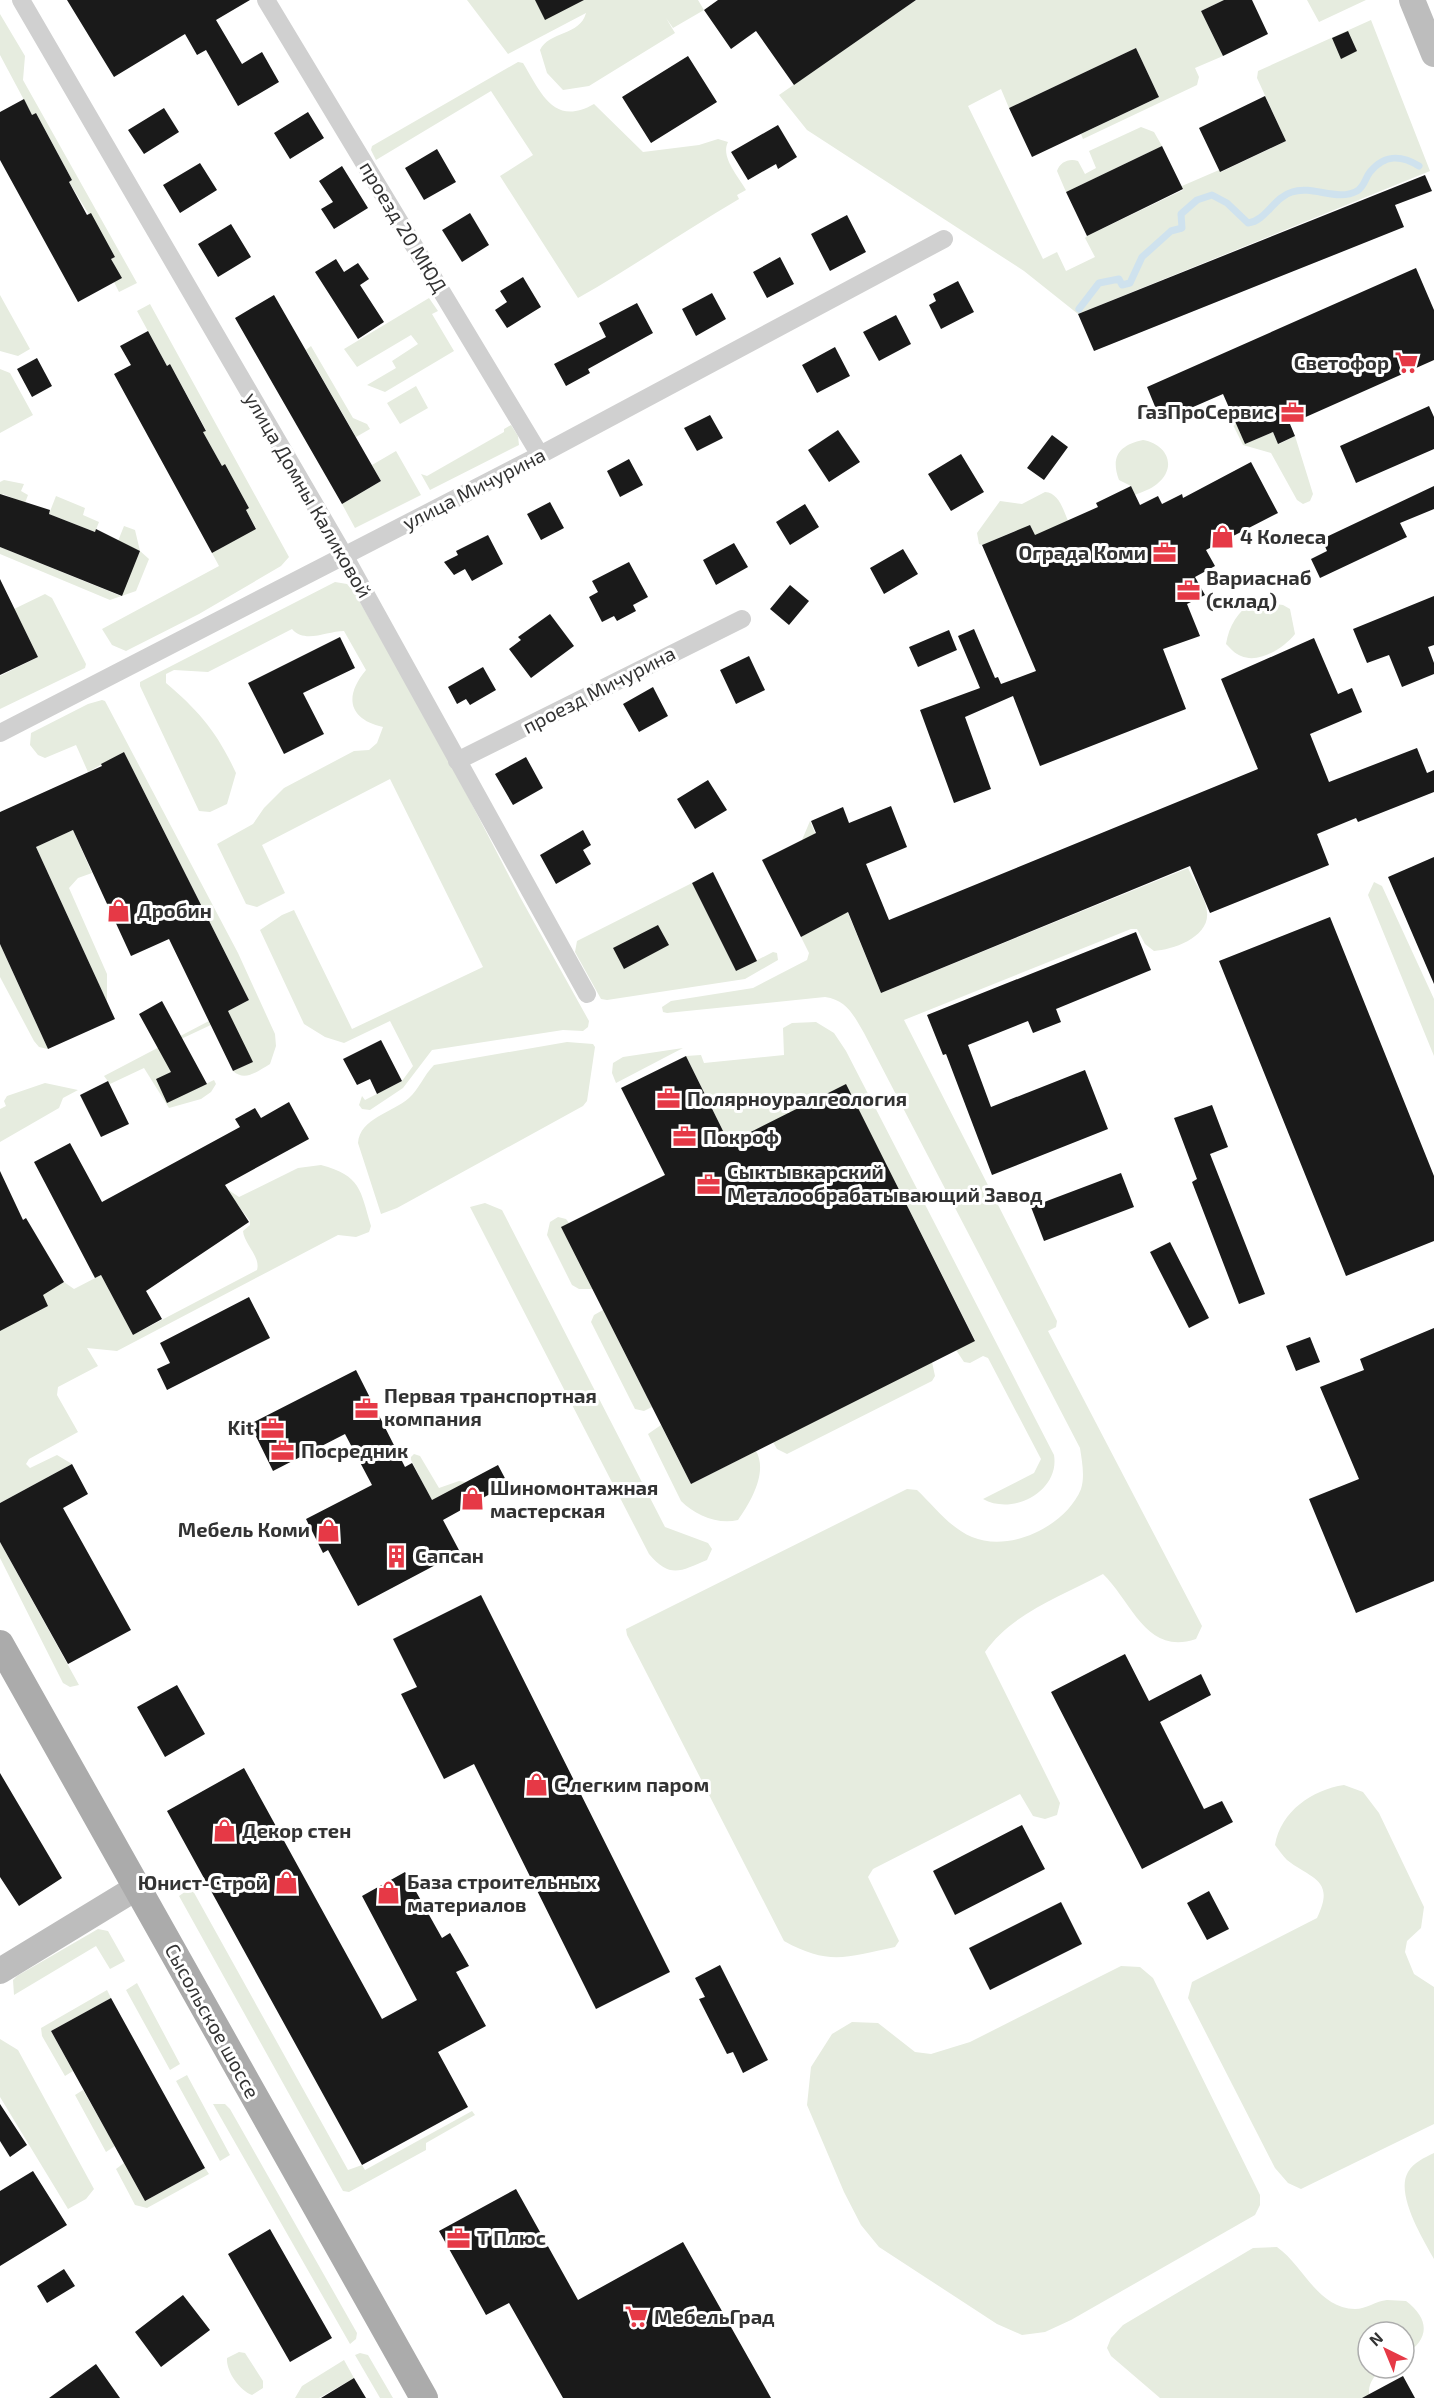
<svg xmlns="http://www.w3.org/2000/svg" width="1434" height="2398" viewBox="0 0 1434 2398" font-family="'Exo 2',sans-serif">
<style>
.green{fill:#e6ecdf}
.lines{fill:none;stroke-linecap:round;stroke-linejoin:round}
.stream{stroke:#cfe2ee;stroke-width:7}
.building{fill:#1a1a1a}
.street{stroke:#d0d0d0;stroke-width:18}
.secondary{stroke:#bdbdbd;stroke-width:26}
.primary{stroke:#ababab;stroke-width:28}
.labels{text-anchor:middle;stroke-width:6;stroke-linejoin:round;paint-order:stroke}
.street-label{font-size:20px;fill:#333;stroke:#fff}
.poi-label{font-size:20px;font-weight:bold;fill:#333;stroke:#fff;text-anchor:start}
</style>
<rect width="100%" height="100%" fill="#fff"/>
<path class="green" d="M467 0H698L704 10 673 28 666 18 675 33 589 86 563 90 547 73 540 50C549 31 580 36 586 13L508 54Z
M916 0H1224L1201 11 1223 56 1195 68 1199 77 1197 85 1083 139 1081 134 1159 97 1136 48 1009 108 1001 89 968 106 1043 259 1057 252 1066 271 1095 257 1085 238 1087 236 1183 190 1182 186 1219 170 1221 172 1286 141 1257 78 1258 71 1371 20 1430 171 1078 314 1024 271 807 130 779 95Z
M1307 0H1366L1319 22Z
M0 14 25 56 23 80 137 283 119 292 114 282 121 278 111 259 115 257 69 182 72 180 36 113 32 115 0 55Z
M518 62 523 63C541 93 554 127 594 104L643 152 699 145 718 139 728 142C720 157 739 177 746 190L737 195 739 199C684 231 633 267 578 298L500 176 533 155 491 91 376 160 371 150 372 146Z
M1141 127 1154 132 1162 146 1066 192 1057 171C1060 162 1069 158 1078 161L1085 174 1096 168 1089 151Z
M0 295 30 349 18 356 0 351Z
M429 298 438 311 432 314 454 351 385 392 367 385 396 368 392 361 418 344 411 335 357 367 344 349Z
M150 304 289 557 281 566 199 614 126 651 112 645 102 629 219 566 212 553 256 528 246 510 249 508 225 464 222 466 203 432 206 430 170 364 167 366 137 311Z
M311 346 353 418 367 424 370 429 356 437 306 350Z
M0 369 10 373 33 415 0 433Z
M416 386 428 408 400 424 387 403Z
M1264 411 1236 423 1245 444 1273 432 1279 444 1295 436 1313 494 1310 501 1303 504 1297 500 1271 453 1243 445 1233 425 1238 419Z
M511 425 518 436 519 445 430 490 421 474 427 476 504 432V429Z
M1143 440C1167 444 1178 467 1157 484 1151 489 1142 492 1135 495L1131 486 1119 480C1110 456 1120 445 1143 440Z
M396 451 421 495 355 528 342 504 381 481 372 465Z
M4 480 24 484 21 491 28 495 25 503 3 494 0 497V482Z
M1045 492C1059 493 1063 509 1068 521L1055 558 1015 531 982 545 979 544 977 533 1000 501 1022 504Z
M56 496 85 508 83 515 99 522 95 532 49 514Z
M124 526 135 530 140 551 149 559 136 591 110 600 0 554V547L121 596 140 551 118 541Z
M335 582 347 584 353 590 438 739 520 897 589 1021 588 1027 583 1031 563 1030 432 1050 403 1088 370 1110 362 1109 359 1105 362 1096 365 1100 402 1081 413 1066 390 1021 344 1043 325 1037 304 1024 260 930 282 915 294 910 352 1029 483 967 390 779 262 845 285 893 257 907 246 904 217 844 253 824 264 808 284 788 354 751 369 750 377 743 383 727C348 719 344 696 366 670L344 631C327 631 305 644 292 629L208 672 174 670 166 674V683C199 711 217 732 236 773L227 804 210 812 199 811 140 686V682Z
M45 594 52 598 86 664 85 668 0 709V676L38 657 14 609Z
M1253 601 1283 605 1290 609 1295 634C1284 648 1259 664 1241 656 1235 654 1230 648 1226 644 1229 625 1238 612 1253 601Z
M102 700 105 701 238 953 275 1034 276 1046 270 1064C258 1071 245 1082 233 1071L252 1062 230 1016 166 1046 177 1070 168 1102 214 1080 216 1084 211 1092 201 1099 169 1108 144 1068 110 1084 104 1076 249 1000 124 752 88 772 76 745 45 758 38 755 30 745 31 733 88 704Z
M810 821 881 993 1188 868C1194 881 1206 898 1207 912 1210 937 1173 950 1154 951L1145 944 1137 929H1131L904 1020 1057 1321 1056 1327 1048 1331 1202 1626 1196 1639C1146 1656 1132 1602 1103 1574 1062 1596 1012 1613 985 1652L1060 1803 1057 1815 1045 1819 1033 1816 1020 1794 873 1869 868 1877 899 1941 895 1947C847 1957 829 1966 784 1941L627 1635 626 1629 907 1489 917 1490C934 1506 950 1528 972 1537 1010 1553 1066 1526 1081 1489 1085 1477 1082 1461 1080 1448L864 1033C854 1016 847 1000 825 997L667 1013 663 1012 662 1007 671 1001 753 988 807 960 809 953 801 937 840 916 802 840Z
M73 830 92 873 78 878 69 888 107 974V1002L36 847Z
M1374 882 1382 886 1434 999V1056L1368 895Z
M692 883 736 971 773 952 777 953 778 960 745 979 607 1000 601 999 575 952 577 941Z
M0 944 48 1049 39 1047 34 1041 0 977Z
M816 1022 834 1033 846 1051 1054 1455C1060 1491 1013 1516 983 1499L1034 1473 1041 1459 988 1358 983 1356 970 1363 964 1362 956 1350 975 1340 846 1085 729 1143 686 1056 701 1055 704 1063 784 1055 783 1028 792 1023Z
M567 1042 593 1044 595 1047 587 1101 583 1106 397 1208 381 1214 358 1143C360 1118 392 1113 409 1098 419 1089 424 1075 434 1065Z
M683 1048 616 1083 612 1073 613 1063 623 1057Z
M45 1083 78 1090 63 1098 59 1108 0 1142V1109L6 1106 4 1101 7 1096Z
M321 1165C361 1176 360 1189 371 1226L369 1232 356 1237 338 1235 117 1351 87 1348 98 1366 58 1387 57 1395 78 1432 29 1459 26 1464 30 1468 57 1455 72 1464 0 1503V1312L14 1308 21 1320 48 1306 42 1294 64 1282 74 1289 101 1275 133 1335 257 1270C261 1257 244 1244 243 1231L250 1225V1221L224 1187 239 1197 298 1168Z
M485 1203 502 1210 665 1527 708 1543 712 1549 707 1560C681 1571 670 1579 649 1554L470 1207Z
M558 1217 566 1219 569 1223 593 1289H579L572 1285 547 1235 550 1222Z
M603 1310 652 1407 644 1411 635 1409 591 1322 594 1315Z
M932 1362 935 1376 932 1381 787 1454 777 1449 773 1442Z
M661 1425 691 1484 756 1451C768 1472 751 1502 738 1520 718 1525 695 1515 681 1501L648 1434Z
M414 1454 420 1456 439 1488 459 1481 466 1482 432 1501 410 1458Z
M0 1542 79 1685 70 1687 63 1683 0 1558Z
M1344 1785 1363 1792 1379 1813 1424 1907 1421 1928 1407 1941 1405 1952 1414 1974 1434 1987V2124L1301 2189 1288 2183 1275 2168 1188 1998 1192 1982 1317 1918C1336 1879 1311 1879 1287 1860 1283 1856 1279 1850 1275 1845 1281 1811 1312 1790 1344 1785Z
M189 1889H192L348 2170 362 2165 365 2170 472 2111 475 2115 426 2143V2150L349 2192 343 2191 179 1896Z
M98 1929 108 1931 125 1961 110 1969 96 1946 14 1995 13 1980 17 1976Z
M1121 1966 1140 1967 1153 1978 1260 2195V2205L1255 2215 1071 2320 1045 2332 1022 2335 997 2324 879 2247 861 2225 844 2192 807 2105 811 2067 832 2034 852 2022 878 2023 915 2052 931 2054 970 2042Z
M137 1983 180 2064 170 2070 126 1990Z
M107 1990 111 1998 51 2031 73 2071 65 2076 42 2036 41 2028Z
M0 2039 18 2050 94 2189 86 2199 68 2209 0 2097Z
M187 2075 230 2155 220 2161 176 2081Z
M83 2090 115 2146 106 2152 75 2095Z
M213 2104H225L230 2109 357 2333 356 2339 350 2344Z
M1434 2153V2259C1423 2239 1395 2194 1408 2172 1414 2162 1424 2158 1434 2153Z
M124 2163 145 2201 205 2168 209 2174 147 2208 135 2205 116 2169Z
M1277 2247C1304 2266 1317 2308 1355 2309 1366 2309 1376 2301 1387 2300 1393 2300 1400 2301 1406 2301 1430 2319 1430 2340 1404 2355V2332H1368V2368H1383C1374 2375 1366 2386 1370 2398H1160L1111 2356 1107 2348 1111 2338 1123 2325 1253 2248Z
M239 2352 245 2353 263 2381V2388L252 2395C239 2390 226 2371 227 2358Z
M360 2353 368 2355 393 2398H380L355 2355Z
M344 2360 354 2378 319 2398H295L302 2386Z"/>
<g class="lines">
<path class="stream" d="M1079 309 1099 283 1119 279 1122 285 1130 283 1142 257 1171 231 1182 228 1181 214 1197 200 1212 195 1227 203 1248 223C1266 221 1274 197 1292 192 1313 185 1337 202 1357 191 1365 186 1365 178 1370 172 1385 154 1401 155 1419 166"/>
</g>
<path class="building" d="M67 0H250L216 20 242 64 262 52 279 82 238 106 206 50 197 55 185 34 114 77Z
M535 0H584L545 20Z
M718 0H916L794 85 756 31 731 49 704 10Z
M1224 0H1252L1268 34 1223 56 1201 11Z
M1348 31 1357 51 1341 59 1332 38Z
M1136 48 1159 97 1032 157 1009 108Z
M688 56 717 102 651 143 622 97Z
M1265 96 1286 141 1220 172 1199 128Z
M24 99 32 115 36 113 72 180 69 182 87 215 91 213 115 257 111 259 122 278 78 302 0 160V112Z
M164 108 179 132 144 154 128 130Z
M308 112 324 138 290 159 274 133Z
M778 125 797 157 778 169 776 164 748 180 731 152Z
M1162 146 1183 189 1087 236 1066 192Z
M437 149 456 182 424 200 405 168Z
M200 163 217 190 180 213 163 185Z
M342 166 368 208 334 229 321 209 333 202 319 181Z
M1425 175 1432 191 1395 205 1404 227 1094 351 1078 314Z
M470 213 489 245 462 262 442 230Z
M847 215 866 252 830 271 811 234Z
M231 224 251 257 218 277 198 244Z
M780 257 794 284 767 298 753 272Z
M336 259 344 272 358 263 369 279 360 285 384 322 358 339 315 272Z
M1416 268 1434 310V360L1290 424 1295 436 1278 444 1273 432 1245 444 1223 394 1161 421 1147 387Z
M523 277 541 307 507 328 495 310 507 302 500 291Z
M958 281 974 312 941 329 929 305 936 301 933 294Z
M712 293 726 319 696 336 682 309Z
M274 295 381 481 342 504 235 318Z
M637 303 653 333 588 369 590 373 566 386 554 364 606 337 599 323Z
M896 315 911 344 879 361 863 332Z
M148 331 167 366 170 364 206 431 203 432 222 466 225 464 249 508 246 510 256 529 212 553 114 374 131 365 120 346Z
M835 347 850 376 817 393 802 365Z
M37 358 52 386 32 397 17 369Z
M1429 406 1434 417V449L1356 483 1340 446Z
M710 415 723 438 697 451 684 428Z
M838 430 860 462 829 482 808 450Z
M1052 435 1068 447 1044 480 1027 468Z
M961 454 984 492 951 511 928 474Z
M629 459 643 485 620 497 607 471Z
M1251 462 1278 513 1206 550 1215 566 1195 577 1205 595 1187 604 1200 636 1163 649 1186 709 1040 766 1013 696 965 717 991 789 954 803 920 710 980 688 958 636 974 629 995 678 998 677 1001 684 1036 671 982 545 1030 525 1035 535 1098 507 1096 503 1131 486 1140 505 1158 496 1162 504 1182 494 1183 498Z
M1434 486V509L1400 523 1407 537 1320 578 1311 559 1327 551 1322 539Z
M0 494 50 510 49 514 95 532 96 529 140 551 122 596 0 547Z
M550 502 564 528 541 540 527 514Z
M805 504 819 527 790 545 776 522Z
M488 535 503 564 472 581 465 569 454 575 444 562 458 555 456 551Z
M734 543 748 567 716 585 703 560Z
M903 549 918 574 884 594 870 568Z
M629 562 648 597 633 605 636 611 617 621 614 616 602 622 589 597 598 592 592 581Z
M0 579 38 657 0 675Z
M790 585 809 601 789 625 770 609Z
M1434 596V645L1428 647 1434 663V674L1402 687 1389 655 1367 663 1353 629Z
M550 614 574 646 531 678 509 649 521 640 518 637Z
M949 630 957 650 918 667 909 647Z
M340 637 355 668 303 693 324 734 284 754 248 683Z
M1314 638 1338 694 1352 688 1362 712 1310 734 1329 782 1417 748 1427 773 1434 770V792L1358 822 1356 818 1317 834 1329 865 1210 913 1190 866 881 993 848 912 801 937 762 860 816 833 811 821 843 807 849 823 891 806 907 847 866 864 889 920 1258 769 1221 679Z
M749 656 765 690 736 704 720 670Z
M483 667 496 690 470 705 466 699 457 704 448 687Z
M653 687 668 716 639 732 623 704Z
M124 752 249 1000 228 1011 253 1062 233 1071 169 939 131 956 73 830 36 847 115 1019 48 1049 0 944V812L102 766 101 764Z
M526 757 543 788 513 805 495 774Z
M708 780 727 810 695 829 677 799Z
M583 830 591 845 583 850 591 864 556 884 540 855Z
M1434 857V984L1388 877Z
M713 872 757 961 736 971 692 883Z
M1330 917 1434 1176V1241L1346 1276 1219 961Z
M658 925 669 945 624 969 613 948Z
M1136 932 1151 970 1056 1009 1061 1022 1033 1033 1028 1021 968 1045 991 1107 1085 1070 1108 1129 992 1175 946 1054 943 1055 927 1015Z
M162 1001 207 1084 167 1103 156 1079 171 1072 139 1014Z
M381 1040 402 1081 377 1094 370 1079 357 1085 343 1059Z
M686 1056 729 1143 846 1084 975 1341 691 1484 561 1227 665 1175 621 1088Z
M108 1081 129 1124 101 1137 80 1095Z
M289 1102 309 1139 225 1185 249 1222 146 1291 162 1319 133 1335 101 1275 95 1278 34 1162 70 1143 102 1202 240 1127 235 1119 255 1108 261 1118Z
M1212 1105 1228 1147 1210 1154 1265 1294 1239 1304 1192 1182 1197 1179 1174 1118Z
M0 1171 23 1220 26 1218 64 1282 43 1295 48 1306 0 1331Z
M1121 1173 1134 1207 1044 1241 1031 1207Z
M1170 1242 1209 1318 1189 1328 1150 1252Z
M249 1297 270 1338 167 1390 157 1369 170 1363 160 1343Z
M1434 1328V1581L1356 1613 1309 1499 1359 1479 1320 1387 1364 1370 1360 1359Z
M1310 1337 1320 1362 1296 1371 1286 1346Z
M356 1370 405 1467 412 1463 432 1500 498 1465 508 1484 443 1520 460 1552 358 1606 328 1550 323 1553 306 1519 372 1485 345 1434 273 1471 250 1424Z
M72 1464 88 1494 63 1508 131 1630 68 1664 0 1542V1503Z
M481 1595 670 1972 596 2009 474 1764 444 1779 401 1694 417 1687 393 1639Z
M1125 1654 1149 1701 1201 1674 1211 1695 1160 1722 1204 1809 1222 1801 1233 1822 1142 1869 1051 1692Z
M177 1685 205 1734 165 1757 137 1707Z
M244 1768 382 2019 417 2000 362 1896 405 1872 442 1938 450 1933 469 1966 456 1972 486 2026 438 2052 468 2107 362 2165 167 1811Z
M0 1773 62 1878 19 1906 0 1877Z
M1022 1825 1045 1869 955 1915 933 1871Z
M1209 1891 1229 1929 1207 1940 1187 1903Z
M1061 1902 1082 1944 990 1990 969 1948Z
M720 1965 768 2060 743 2073 733 2052 727 2054 699 1999 705 1997 695 1978Z
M111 1998 205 2168 145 2201 51 2031Z
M0 2104 27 2145 10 2157 0 2141Z
M33 2171 67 2225 0 2266V2191Z
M516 2189 578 2300 683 2242 771 2398H563L509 2303 486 2315 439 2231Z
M270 2229 332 2338 290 2362 228 2254Z
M64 2269 75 2286 47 2303 37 2286Z
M183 2295 210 2330 161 2367 135 2332Z
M96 2364 120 2398H49Z
M1403 2376 1415 2398H1362Z
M354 2378 366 2398H321Z"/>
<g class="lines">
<path class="street" d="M21 0 344 555 587 994
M266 0 540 455
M0 733 540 455 944 239
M457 761 742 619"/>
<path class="secondary" d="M1412 0 1434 54
M0 1971 136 1888"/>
<path class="primary" d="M0 1644 424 2398"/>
</g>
<defs>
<symbol id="supermarket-bare" viewBox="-9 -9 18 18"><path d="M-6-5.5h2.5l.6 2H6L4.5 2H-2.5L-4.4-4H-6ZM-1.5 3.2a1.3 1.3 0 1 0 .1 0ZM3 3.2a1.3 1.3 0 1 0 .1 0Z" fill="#e63946" stroke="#fff" stroke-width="2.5" paint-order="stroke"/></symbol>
<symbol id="office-bare" viewBox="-9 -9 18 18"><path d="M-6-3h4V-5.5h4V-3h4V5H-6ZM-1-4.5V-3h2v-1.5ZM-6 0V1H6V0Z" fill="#e63946" stroke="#fff" stroke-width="2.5" paint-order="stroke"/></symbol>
<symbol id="shop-bare" viewBox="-9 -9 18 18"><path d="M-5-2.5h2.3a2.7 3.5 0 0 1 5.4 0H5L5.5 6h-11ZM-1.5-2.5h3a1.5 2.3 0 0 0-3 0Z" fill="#e63946" stroke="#fff" stroke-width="2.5" paint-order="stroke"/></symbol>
<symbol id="building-bare" viewBox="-9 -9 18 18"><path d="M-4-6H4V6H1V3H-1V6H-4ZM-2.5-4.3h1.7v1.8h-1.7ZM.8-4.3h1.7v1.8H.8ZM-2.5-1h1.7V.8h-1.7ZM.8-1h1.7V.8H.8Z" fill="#e63946" stroke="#fff" stroke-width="2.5" paint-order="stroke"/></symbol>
</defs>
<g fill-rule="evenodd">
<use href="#supermarket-bare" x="1390" y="346" width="33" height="33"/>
<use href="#office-bare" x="1276" y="396" width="33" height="33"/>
<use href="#shop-bare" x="1206" y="520" width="33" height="33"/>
<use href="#office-bare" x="1148" y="536" width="33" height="33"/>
<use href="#office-bare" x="1172" y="574" width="33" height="33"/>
<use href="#shop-bare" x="102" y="894" width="33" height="33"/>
<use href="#office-bare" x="652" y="1082" width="33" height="33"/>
<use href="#office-bare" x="668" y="1120" width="33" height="33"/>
<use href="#office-bare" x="692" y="1168" width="33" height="33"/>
<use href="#office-bare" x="350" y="1392" width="33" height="33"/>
<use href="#office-bare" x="256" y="1412" width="33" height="33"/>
<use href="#office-bare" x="266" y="1434" width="33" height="33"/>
<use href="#shop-bare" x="456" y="1482" width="33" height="33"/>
<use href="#shop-bare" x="312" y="1514" width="33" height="33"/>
<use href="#building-bare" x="380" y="1540" width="33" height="33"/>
<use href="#shop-bare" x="520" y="1768" width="33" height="33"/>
<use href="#shop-bare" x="208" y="1814" width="33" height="33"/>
<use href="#shop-bare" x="270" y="1866" width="33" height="33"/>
<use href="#shop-bare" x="372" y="1876" width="33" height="33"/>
<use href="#office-bare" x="442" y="2222" width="33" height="33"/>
<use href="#supermarket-bare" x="620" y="2300" width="33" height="33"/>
</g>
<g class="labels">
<g class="street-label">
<text transform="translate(403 227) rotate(59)" y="7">проезд 20 МЮД</text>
<text transform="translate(474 489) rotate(-27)" y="7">улица Мичурина</text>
<text transform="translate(308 495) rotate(60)" y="7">улица Домны Каликовой</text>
<text transform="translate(599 690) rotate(-27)" y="7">проезд Мичурина</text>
<text transform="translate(212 2021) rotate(61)" y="7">Сысольское шоссе</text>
</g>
<g class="poi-label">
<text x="1389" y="370" text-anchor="end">Светофор</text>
<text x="1274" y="419" text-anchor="end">ГазПроСервис</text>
<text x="1240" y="544">4 Колеса</text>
<text x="1146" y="560" text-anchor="end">Ограда Коми</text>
<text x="1206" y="585">Вариаснаб<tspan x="1206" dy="23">(склад)</tspan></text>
<text x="137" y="918">Дробин</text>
<text x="687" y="1106">Полярноуралгеология</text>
<text x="703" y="1144">Покроф</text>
<text x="727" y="1179">Сыктывкарский<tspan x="727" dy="23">Металообрабатывающий Завод</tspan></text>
<text x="384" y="1403">Первая транспортная<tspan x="384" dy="23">компания</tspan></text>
<text x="254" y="1435" text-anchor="end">Kit</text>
<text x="301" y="1458">Посредник</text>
<text x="490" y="1495">Шиномонтажная<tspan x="490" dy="23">мастерская</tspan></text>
<text x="310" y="1537" text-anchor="end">Мебель Коми</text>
<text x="415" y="1563">Сапсан</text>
<text x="554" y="1792">С легким паром</text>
<text x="242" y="1838">Декор стен</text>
<text x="407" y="1889">База строительных<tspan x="407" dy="23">материалов</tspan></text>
<text x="268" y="1890" text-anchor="end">Юнист-Строй</text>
<text x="477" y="2245">Т Плюс</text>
<text x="654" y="2324">МебельГрад</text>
</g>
</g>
<g transform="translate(1386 2350) rotate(317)"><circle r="28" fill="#ffffff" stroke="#adadad" stroke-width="1.5"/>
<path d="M0-4.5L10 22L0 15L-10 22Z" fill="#e63946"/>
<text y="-9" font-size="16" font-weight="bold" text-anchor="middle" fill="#333333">N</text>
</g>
</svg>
